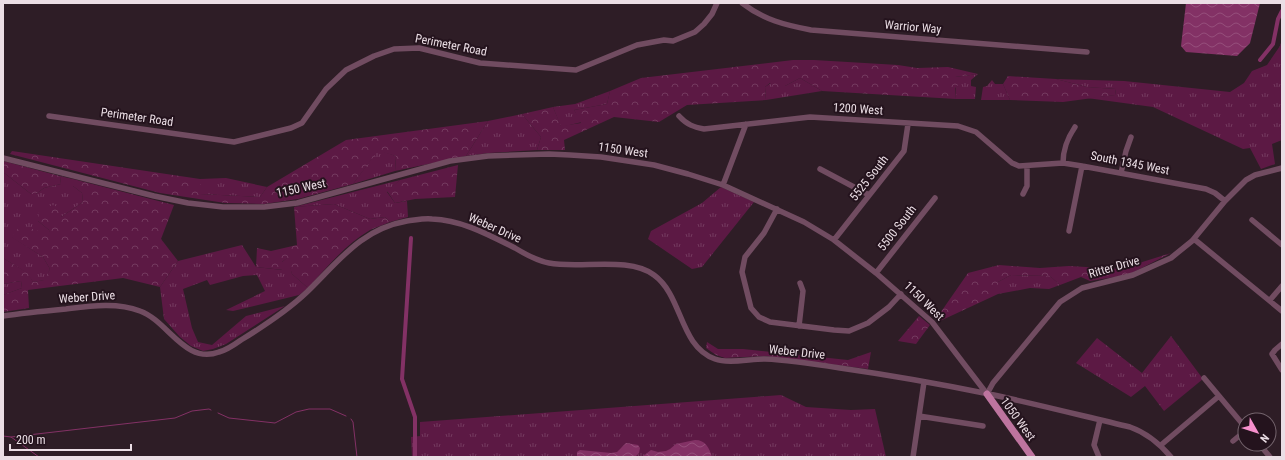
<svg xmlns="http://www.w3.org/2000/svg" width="1285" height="460" viewBox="0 0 1285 460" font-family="'Roboto Condensed',sans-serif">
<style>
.grass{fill:url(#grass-tufts)}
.forest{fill:url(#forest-crowns)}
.water{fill:url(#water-waves)}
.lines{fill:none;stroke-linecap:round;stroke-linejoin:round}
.stream{stroke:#833165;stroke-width:1}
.canal{stroke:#833165;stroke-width:4}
.minor{stroke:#714c61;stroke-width:5.5}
.major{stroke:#be749f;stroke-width:7}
.labels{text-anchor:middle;stroke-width:4;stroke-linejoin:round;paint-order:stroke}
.street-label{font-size:12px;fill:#ebdee5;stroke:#24131d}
</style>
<defs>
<pattern id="grass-tufts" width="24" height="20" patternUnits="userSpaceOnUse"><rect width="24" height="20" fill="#5c1944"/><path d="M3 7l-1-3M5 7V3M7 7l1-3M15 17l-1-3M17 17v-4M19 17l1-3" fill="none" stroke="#743a5f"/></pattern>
<pattern id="forest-crowns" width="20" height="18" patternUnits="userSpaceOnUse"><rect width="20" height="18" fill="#5c1944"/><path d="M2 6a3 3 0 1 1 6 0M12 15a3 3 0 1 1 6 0" fill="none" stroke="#743a5f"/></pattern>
<pattern id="water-waves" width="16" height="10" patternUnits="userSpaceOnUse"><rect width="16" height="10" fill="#833165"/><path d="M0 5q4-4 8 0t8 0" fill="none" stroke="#954e7b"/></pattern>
</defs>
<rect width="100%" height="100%" fill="#2e1d26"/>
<path class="grass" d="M1282 39V140L1272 144 1275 164 1261 169 1250 148 1243 149 1153 107 1087 98 1115 95 1116 89 1087 87 1056 79 1124 81 1230 92 1244 83 1252 71 1267 65 1280 46Z
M978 74 971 80V86L976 87 975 99H956L955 77Z
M800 78 822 91 766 100 765 87 771 83 785 86Z
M992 80 995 84H1003L1010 100H981L983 87 987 86Z
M610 91 607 104 574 110 582 122 561 127 553 107 575 104Z
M522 114 541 137 537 150 489 153 466 156 488 121Z
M378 150 396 156 395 171 353 184Z
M3 172 31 194H36L44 188 61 184 60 176 73 179V186L82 193 83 202 61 217 38 221 49 230 51 235 12 237 43 257 50 269 45 280 33 282 27 273 3 258Z
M226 178 267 187 260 197 200 194V179Z
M400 180 387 192 395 203 407 201 408 217 390 222 385 217 370 219 334 204 294 207Z
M721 187 754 202 702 267 692 269 648 239 651 231 702 203Z
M242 245 256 267 282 270V262L288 257 292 274 308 288 299 295 233 311 226 310 265 291 257 275 243 276 210 285 207 280 183 289 192 328 198 342 212 345 246 316 285 306 226 344 213 349 203 351 191 346 180 337 164 319 160 287 178 261Z
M1011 275 1050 276 1060 285 1049 289 1030 288 998 294V282Z
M21 281 22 288 3 295V284Z
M1171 336 1203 379 1164 411 1145 386 1131 397 1076 363 1097 338 1142 373Z
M781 395 806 407 851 410 875 409 886 457H412L411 437 420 436V422Z"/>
<path class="forest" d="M793 60H814L898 65 917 68 948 67 978 74 955 77 961 82 955 88 956 99 822 91 800 78 785 86 788 90 787 93 777 91 770 83 765 87 766 100 687 105 659 122 614 117 564 140 565 150H537L541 137 522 114 553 107 561 126 581 123 574 110 607 104 610 91 641 78Z
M1008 76 1056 79 1087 87 1116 89 1115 95 1063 102 1010 100 1003 84Z
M488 121 466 156 395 171 396 156 378 151 353 184 298 199 264 204 225 203 160 193 10 154 12 151 200 179V194L260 197 267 187 346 140Z
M3 161 60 176 61 184 44 188 36 194H31L3 172Z
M458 165 455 197 415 199 395 203 387 191 400 180Z
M73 179 174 205 161 239 178 261 160 287 123 278 28 290 29 308 3 312V295L22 288 21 281 3 284V258L28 273 33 282 44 280 50 269 43 257 11 237 21 225 50 235 49 230 38 221 39 210 53 205 60 208 61 217 83 202 82 193 73 186Z
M334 204 370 219 385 217 390 222C384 225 376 227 370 230 345 245 327 267 308 288L292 274 287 258 282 262 283 270 256 267 257 248 271 251 297 245 294 207Z
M1171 253 1128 275 1090 281 1081 277 1060 285 1050 276 1011 275 998 282V294L940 321 936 319 968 273 999 265 1040 268 1069 266 1120 269Z
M919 316 930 325 916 344 898 341Z
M707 342 718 349H743L848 360 871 352 868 369 766 356 725 358 716 355 706 348Z"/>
<path class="water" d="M1186 3H1260L1250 43 1237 56 1186 52 1181 46Z
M695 440C706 440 709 448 712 457H642L651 450 658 452 666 451 670 449 676 444Z
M626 443 638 445 640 448 639 453 635 457H577V452L580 450 611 453 617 452Z"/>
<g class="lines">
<path class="stream" d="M218 413 229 418 275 423 296 412 309 409H330L346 416
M351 419 353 422 357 457
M3 436 11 437 39 457
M11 437 175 418 192 411 209 409 211 410"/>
<path class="canal" d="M1260 60 1273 44 1278 19 1282 11
M411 238 402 379 415 417V457"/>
<path class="minor" d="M742 3C764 20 785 25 811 30L1087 52
M49 116 234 142 291 128 302 123 326 89 346 70 374 56 394 49 419 48 480 63 576 70 637 45 664 40 673 41 695 32 704 24 712 14 717 3
M679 116C687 125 694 127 704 129L810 117 958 126 976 132 1012 163 1019 166 1063 163 1082 166 1206 189 1215 193 1225 201
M3 158 154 196 188 203 223 207H264L297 203 450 161 488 156 549 154 570 155 601 157 654 165 688 174 723 185 804 222 834 240 876 273 932 322 987 394
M1063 163C1063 149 1067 139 1075 127
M820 169 869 195
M1121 173 1126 151 1131 137
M723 185 746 124
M1023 194 1027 186V166
M777 209 764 233 745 257 742 272 751 308 759 317 770 322 834 330 849 331 868 323 889 307 901 294
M1252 220 1282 245
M1069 231 1082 166
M1194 239 1282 311
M834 240 904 151 908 124
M876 273 935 198
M1270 300 1282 286
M3 316C24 313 45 311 66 309 90 306 117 302 140 311 168 321 185 365 219 352 227 350 234 345 241 340 264 326 287 311 307 292 339 261 361 229 407 221 416 220 424 218 432 219 462 220 489 235 515 248 525 254 537 261 549 263 580 269 629 256 654 275 683 296 679 346 715 359 728 364 750 359 765 359 790 360 815 364 840 368 889 375 940 384 989 394 1036 404 1083 416 1130 427 1147 433 1159 443 1171 457
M799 326 803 291 800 283
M1282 344 1275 350 1272 354 1282 370
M1204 378 1245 427
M987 394 993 383 1060 302 1082 288 1133 275 1171 258 1192 241 1225 201 1246 180 1255 175 1282 168
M919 416 983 426
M1233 441 1245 431
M1259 444 1270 457
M1161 445 1219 396
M913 457 924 382
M1099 457 1094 445 1100 420"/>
<path class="major" d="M987 394 1032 457"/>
</g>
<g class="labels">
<g class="street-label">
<text transform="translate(913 27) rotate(5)" y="4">Warrior Way</text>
<text transform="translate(451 45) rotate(11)" y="4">Perimeter Road</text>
<text transform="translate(858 109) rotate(4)" y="4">1200 West</text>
<text transform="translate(137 117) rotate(8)" y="4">Perimeter Road</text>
<text transform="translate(623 150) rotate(8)" y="4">1150 West</text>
<text transform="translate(1130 163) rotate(11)" y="4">South 1345 West</text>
<text transform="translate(869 178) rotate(-52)" y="4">5525 South</text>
<text transform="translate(301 188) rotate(-12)" y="4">1150 West</text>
<text transform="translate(495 228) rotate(24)" y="4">Weber Drive</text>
<text transform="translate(897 228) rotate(-52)" y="4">5500 South</text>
<text transform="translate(1114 267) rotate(-16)" y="4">Ritter Drive</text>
<text transform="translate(87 297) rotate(-4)" y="4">Weber Drive</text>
<text transform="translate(924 301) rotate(44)" y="4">1150 West</text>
<text transform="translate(797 352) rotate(6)" y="4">Weber Drive</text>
<text transform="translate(1018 419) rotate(54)" y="4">1050 West</text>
</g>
</g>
<rect width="1285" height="460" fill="none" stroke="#ebdee5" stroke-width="8"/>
<g transform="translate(1257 432) rotate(129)"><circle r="19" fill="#24131d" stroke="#74646d"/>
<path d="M0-3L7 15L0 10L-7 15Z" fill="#f790cd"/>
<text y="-6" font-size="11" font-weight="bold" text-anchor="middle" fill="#ebdee5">N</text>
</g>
<path d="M10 444v6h121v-6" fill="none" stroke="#ebdee5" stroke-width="2"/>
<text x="16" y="444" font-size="12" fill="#ebdee5" stroke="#24131d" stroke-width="3" paint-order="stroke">200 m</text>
</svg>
